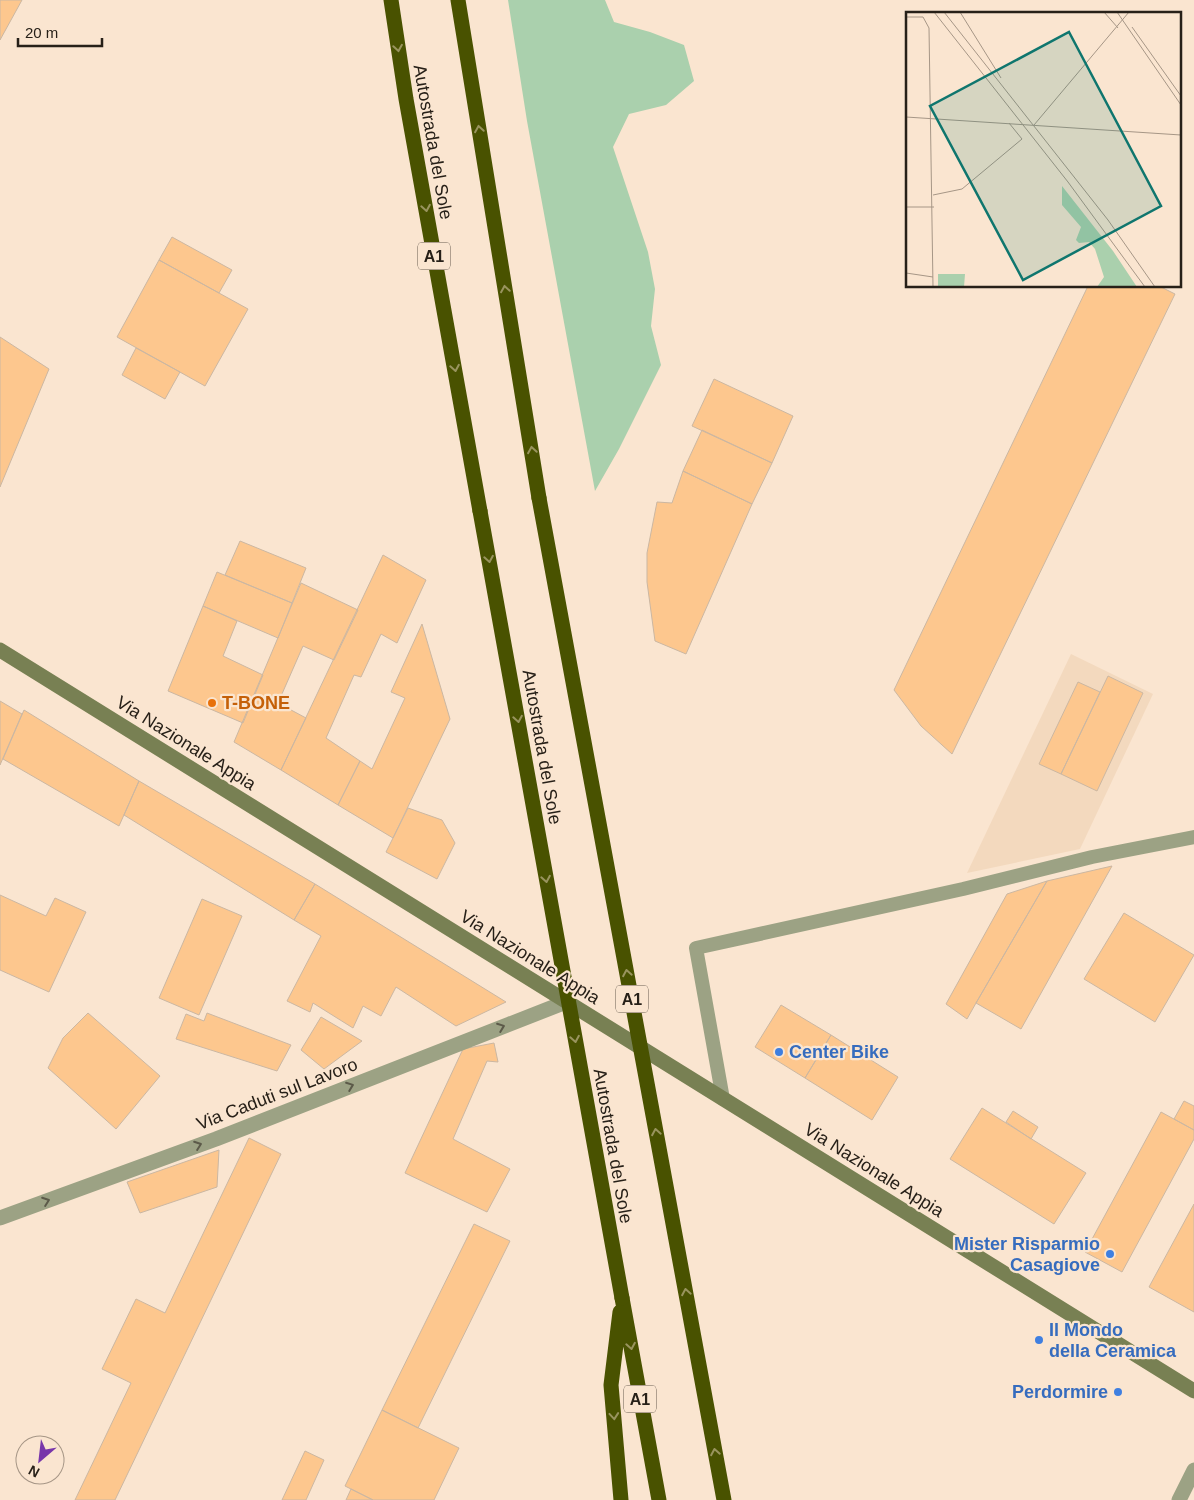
<svg xmlns="http://www.w3.org/2000/svg" width="1194" height="1500" viewBox="0 0 1194 1500" font-family="Helvetica,sans-serif">
<style>
.built{fill:#f3d9be}
.green{fill:#aad0ad}
.building{fill:#fdc78e;stroke:#cbb7a2}
.lines{fill:none;stroke-linecap:round;stroke-linejoin:round}
.lane{stroke:#9ca284;stroke-width:14}
.street{stroke:#9ca284;stroke-width:15}
.secondary{stroke:#788053;stroke-width:15}
.highway{stroke:#495200;stroke-width:15}
.highway-bridge{stroke:#495200;stroke-width:15}
.oneway{stroke:#99945e}
.oneway2{stroke:#5c5a49}
.food-dot{fill:#e8710a;stroke:#fae5d0;stroke-width:2}
.shop-dot{fill:#3f7fe0;stroke:#fae5d0;stroke-width:2}
.labels{text-anchor:middle;stroke-width:4.5;stroke-linejoin:round;paint-order:stroke}
.shield{fill:#fae5d0;stroke:#665b4f;stroke-width:1}
.shield-label{font-size:16px;font-weight:bold;fill:#272018}
.street-label{font-size:18px;fill:#272018;stroke:#fae5d0}
.food-label{font-size:18px;font-weight:bold;fill:#c56008;stroke:#fae5d0;text-anchor:start}
.shop-label{font-size:18px;font-weight:bold;fill:#366cbe;stroke:#fae5d0;text-anchor:start}
.inset-road{fill:none;stroke:#a69686;stroke-width:1}
.view{fill:#0f766e;fill-opacity:0.15;stroke:#0f766e;stroke-width:2.5}
.inset-edge{fill:none;stroke:#272018;stroke-width:2.5}
</style>
<rect width="100%" height="100%" fill="#fae5d0"/>
<path class="built" d="M1071 654 1153 694 1080 849 967 873Z"/>
<path class="green" d="M508 0H605L614 22 650 32 684 45 694 81 666 105 629 114 613 147 648 252 655 289 651 326 661 365 619 449 595 491 527 121Z"/>
<path class="building" d="M0 0H22L0 40Z
M172 237 232 270 219 293 159 260Z
M159 260 248 309 205 386 117 337Z
M1088 286H1159L1175 294 952 754 921 726 894 690Z
M0 337 49 369 0 487Z
M136 348 180 372 165 399 122 375Z
M714 379 793 416 772 463 692 426Z
M702 430 772 463 752 504 683 471Z
M683 471 752 504 686 654 655 641 647 582V553L657 502 672 503Z
M240 541 306 568 292 603 225 575Z
M383 555 426 580 397 643 381 634 361 677 354 675 326 738 360 761 338 805 281 770Z
M217 572 292 603 278 638 203 606Z
M301 583 358 610 334 660 303 646 278 703 306 718 281 770 234 742Z
M203 606 237 621 223 656 263 675 243 723 168 691Z
M422 624 450 719 393 838 338 805 360 761 372 769 405 698 391 692Z
M1108 676 1143 693 1097 791 1061 774Z
M1078 682 1100 692 1061 774 1039 764Z
M0 701 22 714 0 765Z
M24 710 139 781 119 826 3 759Z
M139 781 315 884 294 920 124 815Z
M408 808 442 820 455 843 437 879 386 852Z
M1112 866 1021 1029 976 1003 1047 881Z
M1047 881 976 1003 967 1019 946 1004 1007 894Z
M315 884 506 1002 456 1026 396 987 381 1016 363 1006 353 1028 313 1003 310 1012 287 1001 321 936 294 920Z
M0 895 46 916 55 898 86 912 49 992 0 970Z
M202 899 242 916 199 1015 159 998Z
M1124 913 1194 955 1155 1022 1084 979Z
M781 1005 831 1035 805 1078 755 1047Z
M88 1013 160 1076 116 1129 48 1068 63 1038Z
M207 1013 291 1045 277 1071 176 1039 186 1014 204 1021Z
M321 1017 362 1041 324 1069 301 1050Z
M831 1035 898 1077 872 1120 805 1078Z
M494 1043 498 1062 487 1061 453 1139 510 1169 487 1212 405 1173 463 1049Z
M1184 1101 1194 1106V1130L1174 1119Z
M982 1108 1086 1173 1054 1224 950 1159Z
M1013 1111 1038 1127 1031 1139 1006 1122Z
M1161 1112 1194 1130V1139L1122 1272 1085 1252Z
M249 1138 281 1154 115 1500H75L131 1383 102 1369 136 1299 165 1313Z
M219 1150 217 1187 140 1213 127 1182Z
M1194 1204V1312L1149 1287Z
M474 1224 510 1241 418 1428 382 1410Z
M382 1410 459 1448 434 1500H373L345 1486Z
M305 1451 324 1460 306 1500H282Z
M351 1489 373 1500H346Z"/>
<g class="lines">
<path class="lane" d="M723 1099 696 948 963 889 1092 857 1194 837"/>
<path class="street" d="M0 1218 216 1139 566 1002
M1179 1500 1194 1470"/>
<path class="secondary" d="M0 650 1194 1391"/>
<path class="highway" d="M391 0 406 99 480 511
M458 0 539 498
M622 1298 659 1500
M620 1312 611 1385 621 1500"/>
<path class="highway-bridge" d="M539 498 724 1500
M480 511 622 1298"/>
</g>
<defs><path id="oneway-chevron" d="M-2-3.5L2.5 0L-2 3.5" fill="none" stroke-width="1.6" stroke-linecap="round" stroke-linejoin="round" transform="scale(1.25)"/></defs>
<g class="oneway">
<use href="#oneway-chevron" transform="translate(398 48) rotate(81)"/>
<use href="#oneway-chevron" transform="translate(479 129) rotate(-99)"/>
<use href="#oneway-chevron" transform="translate(426 208) rotate(80)"/>
<use href="#oneway-chevron" transform="translate(505 289) rotate(-99)"/>
<use href="#oneway-chevron" transform="translate(455 368) rotate(80)"/>
<use href="#oneway-chevron" transform="translate(532 450) rotate(-99)"/>
<use href="#oneway-chevron" transform="translate(489 559) rotate(80)"/>
<use href="#oneway-chevron" transform="translate(518 719) rotate(80)"/>
<use href="#oneway-chevron" transform="translate(546 879) rotate(80)"/>
<use href="#oneway-chevron" transform="translate(627 973) rotate(-100)"/>
<use href="#oneway-chevron" transform="translate(575 1039) rotate(80)"/>
<use href="#oneway-chevron" transform="translate(656 1132) rotate(-100)"/>
<use href="#oneway-chevron" transform="translate(686 1292) rotate(-100)"/>
<use href="#oneway-chevron" transform="translate(631 1346) rotate(80)"/>
<use href="#oneway-chevron" transform="translate(614 1416) rotate(85)"/>
<use href="#oneway-chevron" transform="translate(715 1452) rotate(-100)"/>
</g>
<g class="oneway2">
<use href="#oneway-chevron" transform="translate(501 1027) rotate(-21)"/>
<use href="#oneway-chevron" transform="translate(350 1086) rotate(-21)"/>
<use href="#oneway-chevron" transform="translate(198 1145) rotate(-20)"/>
<use href="#oneway-chevron" transform="translate(46 1201) rotate(-20)"/>
</g>
<circle class="food-dot" cx="212" cy="703" r="5"/>
<g class="shop-dot">
<circle cx="779" cy="1052" r="5"/>
<circle cx="1110" cy="1254" r="5"/>
<circle cx="1039" cy="1340" r="5"/>
<circle cx="1118" cy="1392" r="5"/>
</g>
<g class="labels">
<g class="shield">
<rect x="418" y="242.5" width="32" height="27" rx="4"/>
<rect x="616" y="985.5" width="32" height="27" rx="4"/>
<rect x="624" y="1385.5" width="32" height="27" rx="4"/>
</g>
<g class="shield-label">
<text x="434" y="262">A1</text>
<text x="632" y="1005">A1</text>
<text x="640" y="1405">A1</text>
</g>
<g class="street-label">
<text transform="translate(433 142) rotate(80)" y="6">Autostrada del Sole</text>
<text transform="translate(186 743) rotate(32)" y="6">Via Nazionale Appia</text>
<text transform="translate(542 747) rotate(80)" y="6">Autostrada del Sole</text>
<text transform="translate(530 957) rotate(32)" y="6">Via Nazionale Appia</text>
<text transform="translate(277 1094) rotate(-21)" y="6">Via Caduti sul Lavoro</text>
<text transform="translate(613 1146) rotate(80)" y="6">Autostrada del Sole</text>
<text transform="translate(874 1170) rotate(32)" y="6">Via Nazionale Appia</text>
</g>
<g class="food-label">
<text x="222" y="709">T-BONE</text>
</g>
<g class="shop-label">
<text x="789" y="1058">Center Bike</text>
<text x="1100" y="1250" text-anchor="end">Mister Risparmio<tspan x="1100" dy="21">Casagiove</tspan></text>
<text x="1049" y="1336">Il Mondo<tspan x="1049" dy="21">della Ceramica</tspan></text>
<text x="1108" y="1398" text-anchor="end">Perdormire</text>
</g>
</g>
<g transform="translate(906 12)">
<rect width="275" height="275" fill="#fae5d0"/>
<path d="M156 174 207 239 231 275H191L198 265 189 237 183 230 173 231 170 228 175 215 156 193ZM32 262H59L58 275H32Z" fill="#aad0ad"/>
<path class="inset-road" d="M28 0 162 170 239 275M38 0 202 208 249 275M54 0 95 66M198 0 212 16M211 0 275 93M0 5H17L23 16 27 275M226 15 275 84M0 105 275 123M128 113 223 0M27 183 56 177 116 127 103 111M0 195H28M0 261 27 265"/>
<path class="view" d="M163 20 255 194 117 268 24 94Z"/>
<rect width="275" height="275" class="inset-edge"/>
</g>
<g transform="translate(40 1460) rotate(208)"><circle r="24" fill="#fae5d0" stroke="#a69686"/>
<path d="M0-4L9 19L0 12L-9 19Z" fill="#7836aa"/>
<text y="-8" font-size="14" font-weight="bold" text-anchor="middle" fill="#272018">N</text>
</g>
<path d="M18 38v8h84v-8" fill="none" stroke="#272018" stroke-width="2.5"/>
<text x="25" y="38" font-size="15" fill="#272018" stroke="#fae5d0" stroke-width="4" paint-order="stroke">20 m</text>
</svg>
